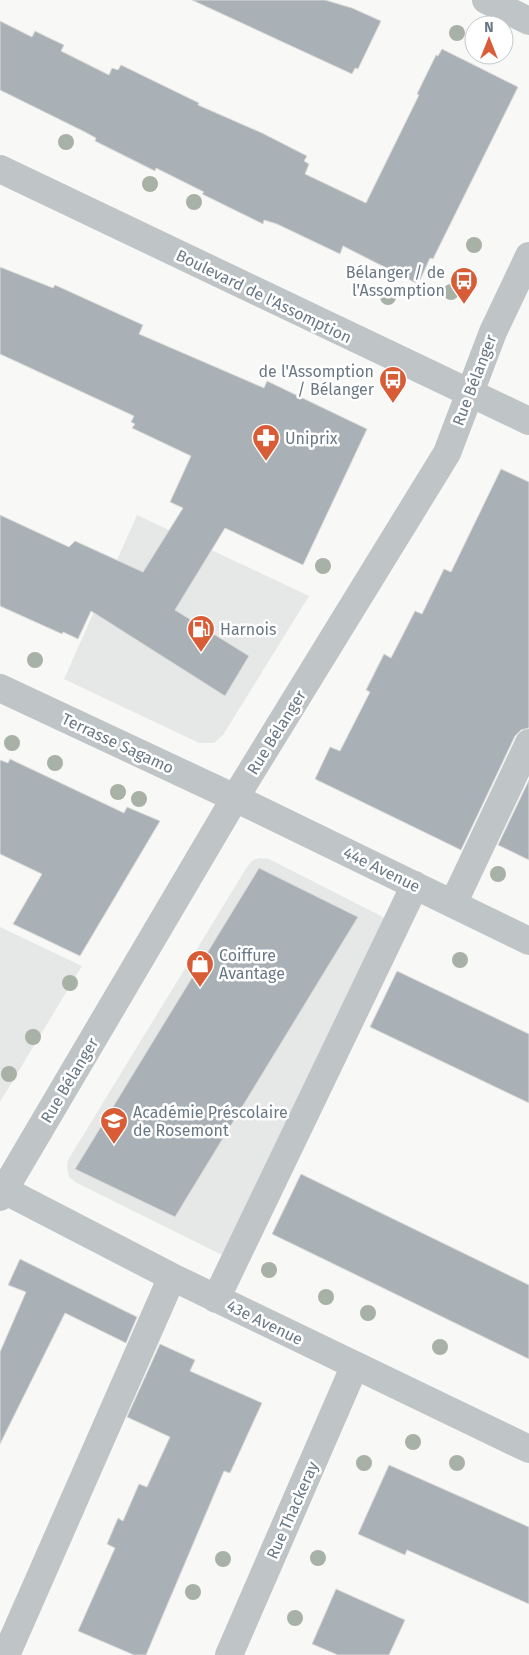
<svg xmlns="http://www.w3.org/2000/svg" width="529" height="1655" viewBox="0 0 529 1655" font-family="'Fira Sans',sans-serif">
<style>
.built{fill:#e6e7e7}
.building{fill:#a9b1b6;stroke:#dadad8}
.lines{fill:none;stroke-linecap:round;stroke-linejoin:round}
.minor{stroke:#bfc4c7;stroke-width:28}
.tree{fill:#a8b1a6}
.labels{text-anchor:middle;stroke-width:5;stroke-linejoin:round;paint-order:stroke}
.poi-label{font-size:16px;fill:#697885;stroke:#fff;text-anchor:start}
.street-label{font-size:16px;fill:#697885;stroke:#fff}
</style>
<rect width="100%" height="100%" fill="#f8f8f6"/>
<path class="built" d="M137 515 309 596 223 735 214 743H199L64 679Z
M259 858 269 859 385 918 222 1255 75 1182 69 1177 67 1167 68 1160 247 867 252 861Z
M0 927 82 966 0 1102Z"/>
<path class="building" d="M192 0H325L352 8 381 21 358 69 355 68 352 74Z
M0 21 32 37 35 31 47 37 64 45 61 51 109 75 112 68 118 70 121 65 199 103 198 105 262 133 307 156 304 161 309 164 305 174 366 203 419 95 417 94 436 55 438 56 442 49 518 87 433 259 430 258 420 280 417 279 416 283 343 246 340 254 277 224 264 220 263 224 202 194 204 192 156 168 155 171 95 141 96 138 85 132 0 90Z
M0 267 53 288 55 285 143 325 139 334 264 388 267 381 367 429 303 565 225 528 175 610 249 656 225 696 91 611 78 639 63 632 62 634 0 606V515L69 547 75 541 143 572 183 508 170 502 191 456 132 428 135 424 131 422 134 416 0 354Z
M501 469 529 482V728L521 730 515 736 461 850 315 779 330 747 340 751 370 692 366 690 384 654 391 658 415 611 422 614 444 569 451 572Z
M10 759 124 813 127 807 160 821 80 956 13 924 42 874 0 854V760L8 763Z
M529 780V860L498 845Z
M259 868 358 917 175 1217 75 1169Z
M397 971 529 1034V1103L370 1027Z
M301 1174 529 1285V1359L272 1234Z
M20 1259 137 1317 126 1343 65 1313 0 1444V1352L26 1292 8 1285Z
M160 1344 195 1360 190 1371 262 1403 230 1473 224 1471 146 1655H134L78 1631 115 1548 107 1544 118 1518 123 1521 139 1484 147 1487 170 1437 127 1417Z
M389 1465 529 1527V1604L407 1550 405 1555 358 1534Z
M336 1589 405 1620 389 1655H338L312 1644Z"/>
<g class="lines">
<path class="minor" d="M486 0 529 21
M0 169 529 421
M0 688 235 798 529 941
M453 904 529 743
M0 1188 172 1277 529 1449
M0 1197 235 798 447 453 493 332 529 256
M216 1299 415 885
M6 1655 172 1277
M229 1655 355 1365"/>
</g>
<g class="tree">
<circle cx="457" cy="33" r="8"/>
<circle cx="66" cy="142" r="8"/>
<circle cx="150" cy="184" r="8"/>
<circle cx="194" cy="202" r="8"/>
<circle cx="474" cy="245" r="8"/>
<circle cx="451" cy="292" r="8"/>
<circle cx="388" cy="297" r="8"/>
<circle cx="323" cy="566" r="8"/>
<circle cx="35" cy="660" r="8"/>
<circle cx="12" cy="743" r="8"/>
<circle cx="55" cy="763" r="8"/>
<circle cx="118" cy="792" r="8"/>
<circle cx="139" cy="799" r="8"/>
<circle cx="498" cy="874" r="8"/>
<circle cx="460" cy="960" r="8"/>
<circle cx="70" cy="983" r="8"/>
<circle cx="33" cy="1037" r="8"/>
<circle cx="9" cy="1074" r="8"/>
<circle cx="269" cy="1270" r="8"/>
<circle cx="326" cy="1297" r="8"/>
<circle cx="368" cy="1313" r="8"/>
<circle cx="440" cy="1347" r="8"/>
<circle cx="413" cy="1442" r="8"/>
<circle cx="364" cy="1463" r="8"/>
<circle cx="457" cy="1463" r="8"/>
<circle cx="318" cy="1558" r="8"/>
<circle cx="223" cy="1559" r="8"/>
<circle cx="193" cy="1592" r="8"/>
<circle cx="295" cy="1618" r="8"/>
</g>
<defs>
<symbol id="bus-pin" viewBox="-11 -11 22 30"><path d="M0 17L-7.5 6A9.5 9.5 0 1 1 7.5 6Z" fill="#d85d36" stroke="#fff"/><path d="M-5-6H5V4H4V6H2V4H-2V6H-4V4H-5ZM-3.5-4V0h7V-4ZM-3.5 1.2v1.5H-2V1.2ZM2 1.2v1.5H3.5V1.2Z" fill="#fff"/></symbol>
<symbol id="pharmacy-pin" viewBox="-11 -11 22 30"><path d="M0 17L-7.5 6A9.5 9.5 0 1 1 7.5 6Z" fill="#d85d36" stroke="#fff"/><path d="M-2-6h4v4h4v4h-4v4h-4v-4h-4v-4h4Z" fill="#fff"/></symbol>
<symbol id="fuel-pin" viewBox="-11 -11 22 30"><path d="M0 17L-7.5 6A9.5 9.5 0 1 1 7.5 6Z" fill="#d85d36" stroke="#fff"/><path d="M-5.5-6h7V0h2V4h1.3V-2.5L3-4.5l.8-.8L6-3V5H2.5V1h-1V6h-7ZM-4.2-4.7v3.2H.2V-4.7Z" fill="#fff"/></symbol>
<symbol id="shop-pin" viewBox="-11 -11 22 30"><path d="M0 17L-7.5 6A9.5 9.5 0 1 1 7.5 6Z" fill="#d85d36" stroke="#fff"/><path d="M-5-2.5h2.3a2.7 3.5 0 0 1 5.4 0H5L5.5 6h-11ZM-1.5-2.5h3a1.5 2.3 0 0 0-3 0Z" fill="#fff"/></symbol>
<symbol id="school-pin" viewBox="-11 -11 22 30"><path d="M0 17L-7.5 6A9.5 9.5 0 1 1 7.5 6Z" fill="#d85d36" stroke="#fff"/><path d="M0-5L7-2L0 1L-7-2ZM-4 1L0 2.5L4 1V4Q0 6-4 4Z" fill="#fff"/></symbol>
</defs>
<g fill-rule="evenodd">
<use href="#bus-pin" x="448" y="265" width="32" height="43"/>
<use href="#bus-pin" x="377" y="364" width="32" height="43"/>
<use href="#pharmacy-pin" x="250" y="422" width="32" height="43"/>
<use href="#fuel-pin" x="185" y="613" width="32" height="43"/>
<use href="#shop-pin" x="184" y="948" width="32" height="43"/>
<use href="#school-pin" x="98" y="1105" width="32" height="43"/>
</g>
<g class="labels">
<g class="poi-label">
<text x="445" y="278" text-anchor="end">Bélanger / de<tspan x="445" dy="18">l'Assomption</tspan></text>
<text x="374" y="377" text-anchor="end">de l'Assomption<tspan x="374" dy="18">/ Bélanger</tspan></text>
<text x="285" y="444">Uniprix</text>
<text x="220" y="635">Harnois</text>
<text x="219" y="961">Coiffure<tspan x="219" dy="18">Avantage</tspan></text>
<text x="133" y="1118">Académie Préscolaire<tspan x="133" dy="18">de Rosemont</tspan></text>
</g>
<g class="street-label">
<text transform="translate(264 296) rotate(26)" y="6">Boulevard de l'Assomption</text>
<text transform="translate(474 380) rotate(-69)" y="6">Rue Bélanger</text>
<text transform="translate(276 732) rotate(-58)" y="6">Rue Bélanger</text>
<text transform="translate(118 743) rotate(25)" y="6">Terrasse Sagamo</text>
<text transform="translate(382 869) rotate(26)" y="6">44e Avenue</text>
<text transform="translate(69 1080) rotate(-59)" y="6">Rue Bélanger</text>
<text transform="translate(265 1322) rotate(26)" y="6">43e Avenue</text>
<text transform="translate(292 1510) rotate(-66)" y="6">Rue Thackeray</text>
</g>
</g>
<g transform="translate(489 40)"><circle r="24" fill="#ffffff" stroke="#c3c9ce"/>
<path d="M0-4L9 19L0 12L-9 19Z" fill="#d85d36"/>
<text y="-8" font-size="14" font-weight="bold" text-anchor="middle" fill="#697885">N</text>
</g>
</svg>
